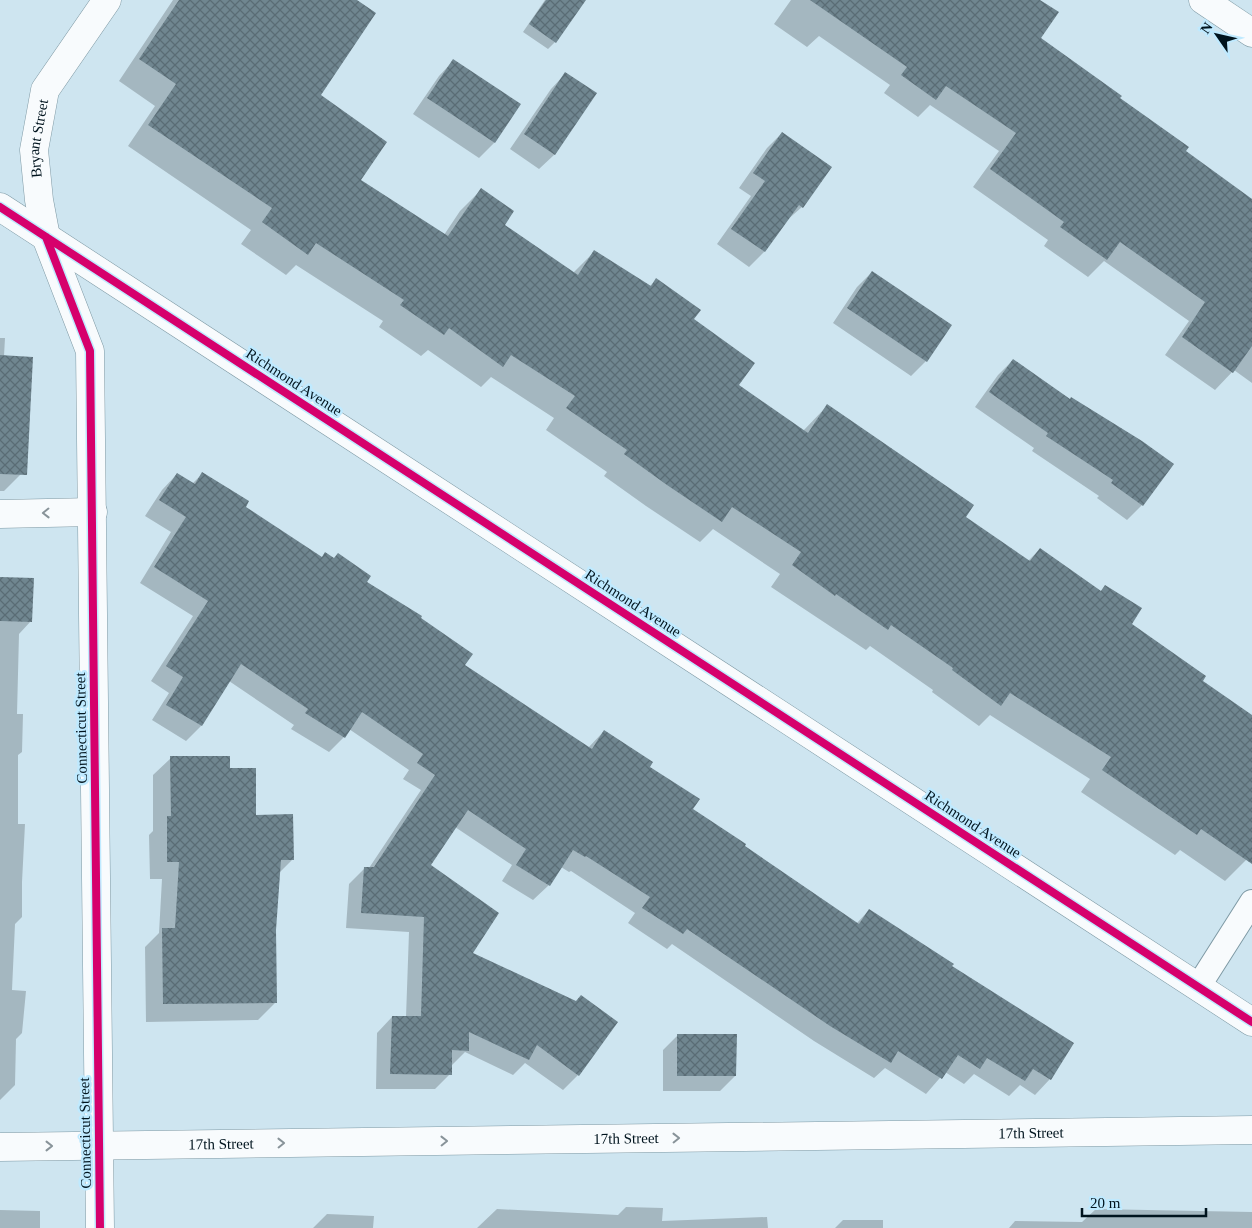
<svg xmlns="http://www.w3.org/2000/svg" width="1252" height="1228" viewBox="0 0 1252 1228" font-family="'Times New Roman',serif">
<style>
.shadow{fill:#0003}
.building{fill:url(#building-cross-hatch)}
.lines{fill:none;stroke-linecap:round;stroke-linejoin:round}
.lane-casing{stroke:#7e99a4;stroke-width:26}
.street-casing{stroke:#7e99a4;stroke-width:29}
.secondary-casing{stroke:#7e99a4;stroke-width:29}
.lane{stroke:#f8fbfd;stroke-width:24}
.street{stroke:#f8fbfd;stroke-width:28}
.secondary{stroke:#f8fbfd;stroke-width:28}
.cycleway-casing{stroke:#bfeaff;stroke-width:11}
.cycleway{stroke:#d6006c;stroke-width:8}
.oneway{stroke:#889399}
.labels{text-anchor:middle;stroke-width:5;stroke-linejoin:round;paint-order:stroke}
.street-label{font-size:15px;fill:#00141e;stroke:#bfeaff}
</style>
<defs>
<pattern id="building-cross-hatch" width="8" height="8" patternUnits="userSpaceOnUse" patternTransform="scale(1.25)"><rect width="8" height="8" fill="#708690"/><path d="M0 0l8 8M0 8l8-8" fill="none" stroke="#5a6c75"/></pattern>
</defs>
<rect width="100%" height="100%" fill="#cee5f0"/>
<path class="shadow" d="M173 0H354L319 95 359 180 444 235 460 211 482 189 503 225 573 273 594 252 649 287 656 280 693 319 738 385 803 431 827 406 964 517 1028 561 1040 549 1100 592 1105 586 1130 624 1201 681 1252 716V852L1246 860 1225 881 1180 850 1175 855 1081 792 1090 779 990 715 979 726 932 692 933 690 870 646 866 650 771 587 780 574 713 529 700 542 646 506 604 476 607 472 546 430 554 418 491 377 481 387 428 350 421 356 379 327 383 321 296 265 286 275 241 244 251 230 128 146 155 106 119 81Z
M545 0H584L555 42 548 49 523 32Z
M791 0H1038L1040 39 1119 98 1184 152 1252 200V383L1234 370 1215 390 1165 355 1189 321 1104 261 1088 277 1044 246 1048 240 973 187 999 151 930 105 918 117 884 93 890 85 819 36 807 47 774 24Z
M453 61 519 105 494 143 479 158 413 114 439 76Z
M565 74 595 94 554 155 539 169 510 149 551 89Z
M782 133 802 207 786 221 764 252 749 267 717 244 751 196 739 188 767 148Z
M872 272 926 361 911 376 833 323 857 287Z
M0 338H5L4 356 26 469 4 491H0Z
M1013 360 1070 400 1142 505 1127 520 1097 498 1099 496 1032 451 1034 448 975 407 998 375Z
M203 473 244 508 321 558 325 553 419 618 464 665 588 748 604 731 648 768 692 810 856 924 869 910 951 966 1072 1044 1050 1079 1035 1095 1020 1085 1009 1096 974 1074 964 1084 945 1072 926 1094 885 1068 874 1078 814 1041 672 944 667 949 628 923 635 913 571 871 569 872 561 867 549 885 533 900 502 881 512 865 455 827 429 866 471 954 578 1075 563 1090 525 1063 513 1075 465 1052 452 1065 450 1074 435 1089H376L377 1033 392 1017H406L409 932 346 928 349 884 365 868H369L421 790 403 779 409 770 349 729 344 737 329 752 291 729 294 725 229 681 201 726 186 741 152 720 169 693 151 681 193 616 140 583 171 532 145 516 162 490 177 474 192 484Z
M0 578 31 621 19 634 17 714H23L22 752 18 755V824H25L22 882V917L15 924 12 990 26 991 22 1033 16 1039 15 1085 0 1100Z
M171 758 228 769 254 816 292 860 279 873 275 930 276 1002 258 1020 146 1022 145 947 159 933 162 879H150L149 835 153 831V775Z
M678 1035 735 1076 720 1091H663V1050Z
M626 1207 663 1208 662 1221 767 1217 768 1228H477L497 1209 618 1215Z
M1096 1209 1252 1212V1228H1009L1015 1221 1082 1222Z
M0 1210 40 1211V1228H0Z
M327 1214 374 1216 373 1228H313Z
M843 1220H883V1228H835Z"/>
<path class="building" d="M179 0H357L376 13 321 95 387 142 361 180 448 236 481 188 514 211 505 225 578 275 594 250 651 286 656 278 701 310 694 319 755 363 739 385 808 433 827 404 974 505 966 517 1030 561 1040 548 1101 591 1105 585 1142 608 1132 624 1206 676 1203 681 1252 715V864L1201 829 1197 835 1102 770 1111 757 1010 693 1001 706 952 670 953 668 891 625 888 630 836 594 835 596 792 565 801 552 732 507 722 522 667 485 624 454 627 450 566 408 575 396 511 355 503 367 449 328 444 335 400 305 404 300 316 243 308 255 262 222 272 208 148 125 176 84 139 59Z
M546 0H586L556 43 529 24Z
M810 0H1040L1059 12 1041 38 1122 96 1120 98 1189 147 1186 151 1252 199V346L1233 373 1182 337 1205 302 1120 242 1107 260 1060 227 1064 222 990 169 1016 133 946 86 936 100 901 75 907 67Z
M453 59 521 104 495 143 427 98Z
M565 72 597 93 555 155 524 134Z
M782 132 832 167 803 208 799 205 765 252 731 229 765 181 753 173Z
M872 271 952 325 927 362 847 308Z
M0 355 33 357 27 475 0 474Z
M1013 359 1070 399 1071 397 1142 441 1174 464 1143 506 1111 483 1113 480 1046 436 1048 433 989 392Z
M202 472 249 501 246 507 322 557 325 552 334 558 338 553 371 576 367 582 422 616 421 618 473 654 465 665 592 749 604 730 653 762 650 767 700 799 693 809 746 844 745 846 859 924 869 909 954 964 952 966 1074 1043 1051 1080 1033 1069 1025 1081 987 1058 980 1069 958 1055 942 1079 898 1051 891 1063 830 1026 687 929 683 934 642 908 650 897 586 856 585 857 573 850 550 886 516 865 526 849 468 810 431 865 499 913 473 953 576 1001 581 995 618 1022 579 1076 537 1045 529 1060 469 1032V1051L452 1050V1075L390 1074 392 1016H421L424 917 361 913 364 867H374L435 775 417 763 423 754 362 712 345 738 305 713 308 709 241 664 202 726 166 705 183 677 166 666 208 601 154 567 186 517 159 500 177 473 195 484Z
M0 577 34 578 32 622 0 621Z
M170 756H230V768H256V815L293 814 294 860H281L276 930 277 1003 163 1004 162 928H175L179 862H167V816H171Z
M677 1034H737L736 1076H677Z"/>
<g class="lines">
<defs>
<path id="lane" d="M1198 987 1252 902"/>
<g id="street">
<path d="M1203 0 1252 33"/>
<path d="M0 514 93 512"/>
<path id="s1" d="M0 1147 1252 1130"/>
<path id="s2" d="M100 1228 90 351 46 237 39 200 34 150 45 90 107 0"/>
</g>
<path id="secondary" d="M0 207 1252 1022"/>
</defs>
<use href="#lane" class="lane-casing"/>
<use href="#street" class="street-casing"/>
<use href="#secondary" class="secondary-casing"/>
<use href="#lane" class="lane"/>
<use href="#street" class="street"/>
<use href="#secondary" class="secondary"/>
<defs>
<path id="cycleway" d="M0 207 1252 1022
M46 237 90 351 100 1228"/>
</defs>
<use href="#cycleway" class="cycleway-casing"/>
<use href="#cycleway" class="cycleway"/>
</g>
<defs><path id="oneway-chevron" d="M-2-3.5L2.5 0L-2 3.5" fill="none" stroke-width="1.6" stroke-linecap="round" stroke-linejoin="round" transform="scale(1.25)"/></defs>
<g class="oneway">
<use href="#oneway-chevron" transform="translate(46 513) rotate(179)"/>
<use href="#oneway-chevron" transform="translate(676 1138) rotate(-1)"/>
<use href="#oneway-chevron" transform="translate(444 1141) rotate(-1)"/>
<use href="#oneway-chevron" transform="translate(281 1143) rotate(-1)"/>
<use href="#oneway-chevron" transform="translate(49 1146)"/>
</g>
<g class="labels">
<g class="street-label">
<text dy="5" stroke="none"><textPath href="#s2" startOffset="1099">Bryant Street</textPath></text>
<text transform="translate(294 382) rotate(33)" y="5">Richmond Avenue</text>
<text transform="translate(633 603) rotate(33)" y="5">Richmond Avenue</text>
<text transform="translate(81 728) rotate(-91)" y="5">Connecticut Street</text>
<text transform="translate(973 824) rotate(33)" y="5">Richmond Avenue</text>
<text transform="translate(85 1133) rotate(-91)" y="5">Connecticut Street</text>
<text dy="5" stroke="none"><textPath href="#s1" startOffset="1031">17th Street</textPath></text>
<text dy="5" stroke="none"><textPath href="#s1" startOffset="626">17th Street</textPath></text>
<text dy="5" stroke="none"><textPath href="#s1" startOffset="221">17th Street</textPath></text>
</g>
</g>
<g transform="translate(1217 35) rotate(304)" stroke="#bfeaff" stroke-width="4" paint-order="stroke">
<path d="M0-4L9 19L0 12L-9 19Z" fill="#00141e"/>
<text y="-8" font-size="14" font-weight="bold" text-anchor="middle" fill="#00141e">N</text>
</g>
<path d="M1082 1208v8h124v-8" fill="none" stroke="#00141e" stroke-width="2.5"/>
<text x="1090" y="1208" font-size="15" fill="#00141e" stroke="#bfeaff" stroke-width="4" paint-order="stroke">20 m</text>
</svg>
